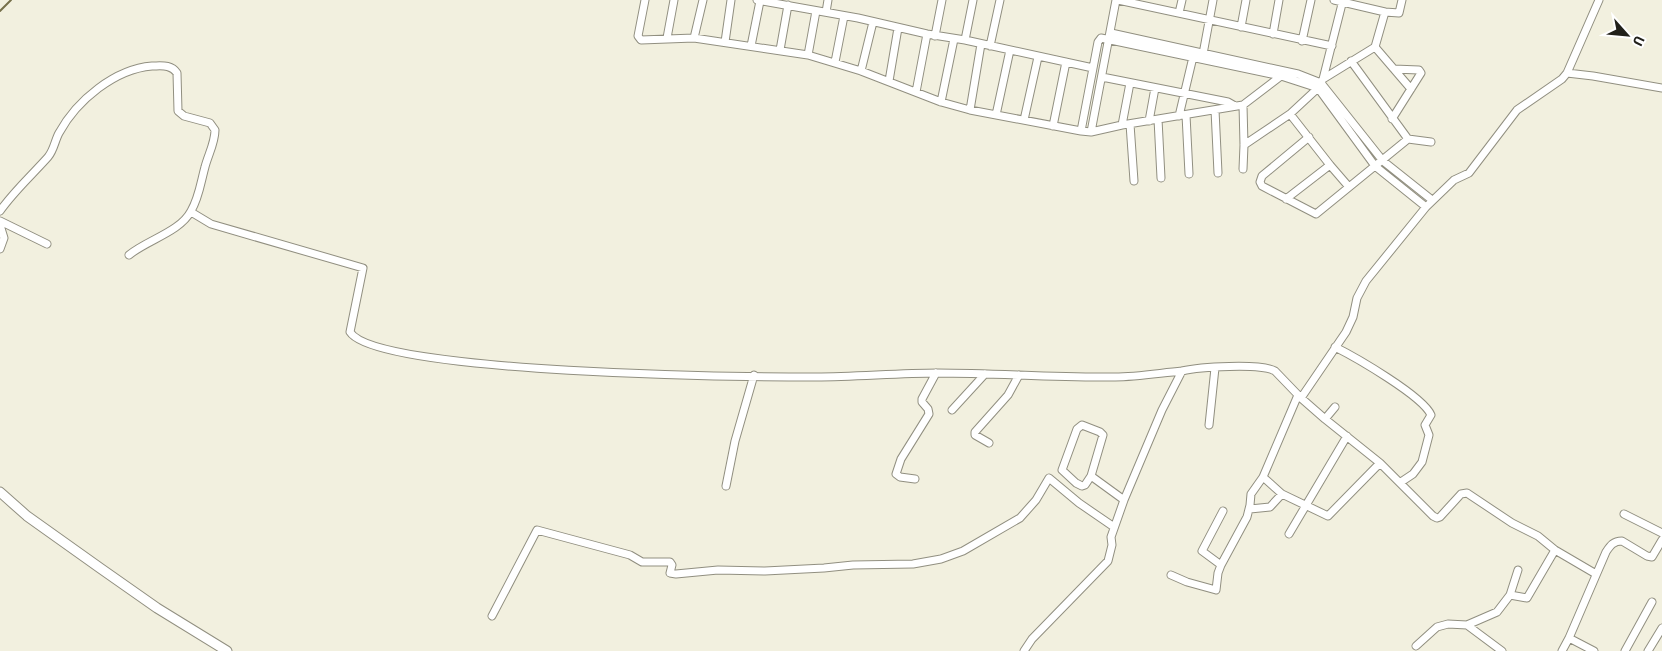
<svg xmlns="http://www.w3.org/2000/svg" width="1662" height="651" viewBox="0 0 1662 651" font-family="Barlow,sans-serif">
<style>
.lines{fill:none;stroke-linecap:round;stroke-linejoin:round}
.stream{stroke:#76704a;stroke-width:2}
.minor-casing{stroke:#918f80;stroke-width:9}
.major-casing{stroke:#918f80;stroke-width:11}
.minor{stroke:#fff;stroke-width:7}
.major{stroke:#fff;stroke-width:9}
</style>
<rect width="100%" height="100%" fill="#f2f0df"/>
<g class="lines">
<path class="stream" d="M0 11 11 0"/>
<defs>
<path id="minor" d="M645 0 638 36 641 40 694 38 808 55 861 71 941 102 970 110 1081 131 1098 42 1101 38 1281 76 1318 88 1323 79 1375 47 1385 12 1399 13 1402 0
M757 0 858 18 927 34 965 40 1093 68
M1118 0 1332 46
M1334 0 1385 12
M826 12 828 0
M1179 13 1182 0
M1241 27 1246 0
M1111 33 1298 74 1321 83 1383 161 1432 200
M1273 34 1279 0
M935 36 942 0
M667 38 674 0
M694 38 703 0
M965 40 973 0
M1302 41 1311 0
M725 42 731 0
M751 46 760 1
M990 46 1000 0
M1375 47 1411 89
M780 50 788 5
M1203 54 1213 0
M808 55 816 11
M1351 61 1408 139 1431 142
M835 62 844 16
M861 71 873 22
M1567 73 1593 76 1662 88
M1102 77 1228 102 1235 106
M1323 79 1343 0
M889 81 898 28
M916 92 927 34
M941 102 954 39
M970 110 981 44
M1215 110 1218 173
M1290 114 1330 165 1349 187
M996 115 1010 50
M1186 115 1189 174
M1179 116 1193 57
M1158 119 1161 178
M1392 119 1421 73 1419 70 1394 69
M1024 120 1038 57
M1149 121 1155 88
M1130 124 1134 181
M1122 125 1130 83
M1053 126 1066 62
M1081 131 1091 132 1122 125 1243 105 1281 76
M1091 132 1116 0
M1309 137 1262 176 1260 182 1262 186 1316 214 1408 139
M1244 145 1290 114 1318 88 1375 166 1426 207
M1243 169 1244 145 1243 105
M1286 199 1330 165
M0 211C14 191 32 175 48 157 54 150 55 140 59 133 77 100 115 69 152 66 161 66 171 64 177 73L178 111 184 116 210 123 215 130C215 143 208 155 205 167 201 181 199 198 191 211 180 232 147 240 129 255
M191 212 211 224 363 268 350 332C376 374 752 377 816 377 856 377 897 373 938 373 997 373 1056 378 1115 377 1137 377 1160 373 1182 371
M0 221 47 244
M0 225 4 238 0 249
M1335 347C1355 357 1423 396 1431 415L1425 425 1429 435 1422 462 1413 474 1401 482
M1298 395 1263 477 1282 494 1328 516 1380 463
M1301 398 1325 419 1380 463 1433 516 1437 518 1440 517 1461 494 1467 493 1512 523 1538 536 1555 550 1596 574
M952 410 985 374
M1325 419 1335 407
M1209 425 1215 368
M989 443 975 435V432L1008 395 1019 375
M1091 476 1085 485 1082 486 1076 483 1062 470 1077 429 1082 425 1100 432 1103 435 1091 476 1124 500
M915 479 900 477 896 474 901 459 929 414 928 409 922 402V399L936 373
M726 486 735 441 754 375
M1250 509 1270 507 1282 494
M1624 514 1662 533
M1289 534 1347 436
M1221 565 1202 551 1223 511
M1171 575 1187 582 1216 590 1218 573 1221 565 1247 517 1250 505 1251 494 1263 477
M1510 595 1527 598 1555 550
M492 616 537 530 630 555 642 562H670L672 565 670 573 676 574 718 570 765 571 824 568 853 565 913 564 941 559 963 551 1020 518 1036 500 1049 478 1079 503 1114 527
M1467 625 1502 651
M1569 638 1606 552C1610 546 1613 541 1622 541L1647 556 1652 557 1662 540
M1416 646 1437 627 1448 624 1467 625 1497 612 1510 595 1518 570
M1024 651 1032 639 1108 561 1112 545 1111 537 1124 500 1162 410 1182 371C1199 367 1260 363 1275 371L1301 398 1346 332 1353 317 1357 298 1366 281 1426 207 1454 180 1469 173 1517 110 1562 79 1567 73 1599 0
M1562 651 1569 638 1594 651
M1625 651 1652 602
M1648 651 1662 628"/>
<path id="major" d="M0 492 27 516 100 568 157 608 227 651"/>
</defs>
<use href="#minor" class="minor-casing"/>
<use href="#major" class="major-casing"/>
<use href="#minor" class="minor"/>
<use href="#major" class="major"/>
</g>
<g transform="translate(1627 35) rotate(117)" stroke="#ffffff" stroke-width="4" paint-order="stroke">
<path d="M0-4L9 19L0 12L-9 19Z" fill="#21201a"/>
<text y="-8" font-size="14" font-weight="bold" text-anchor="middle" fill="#21201a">U</text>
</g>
</svg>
